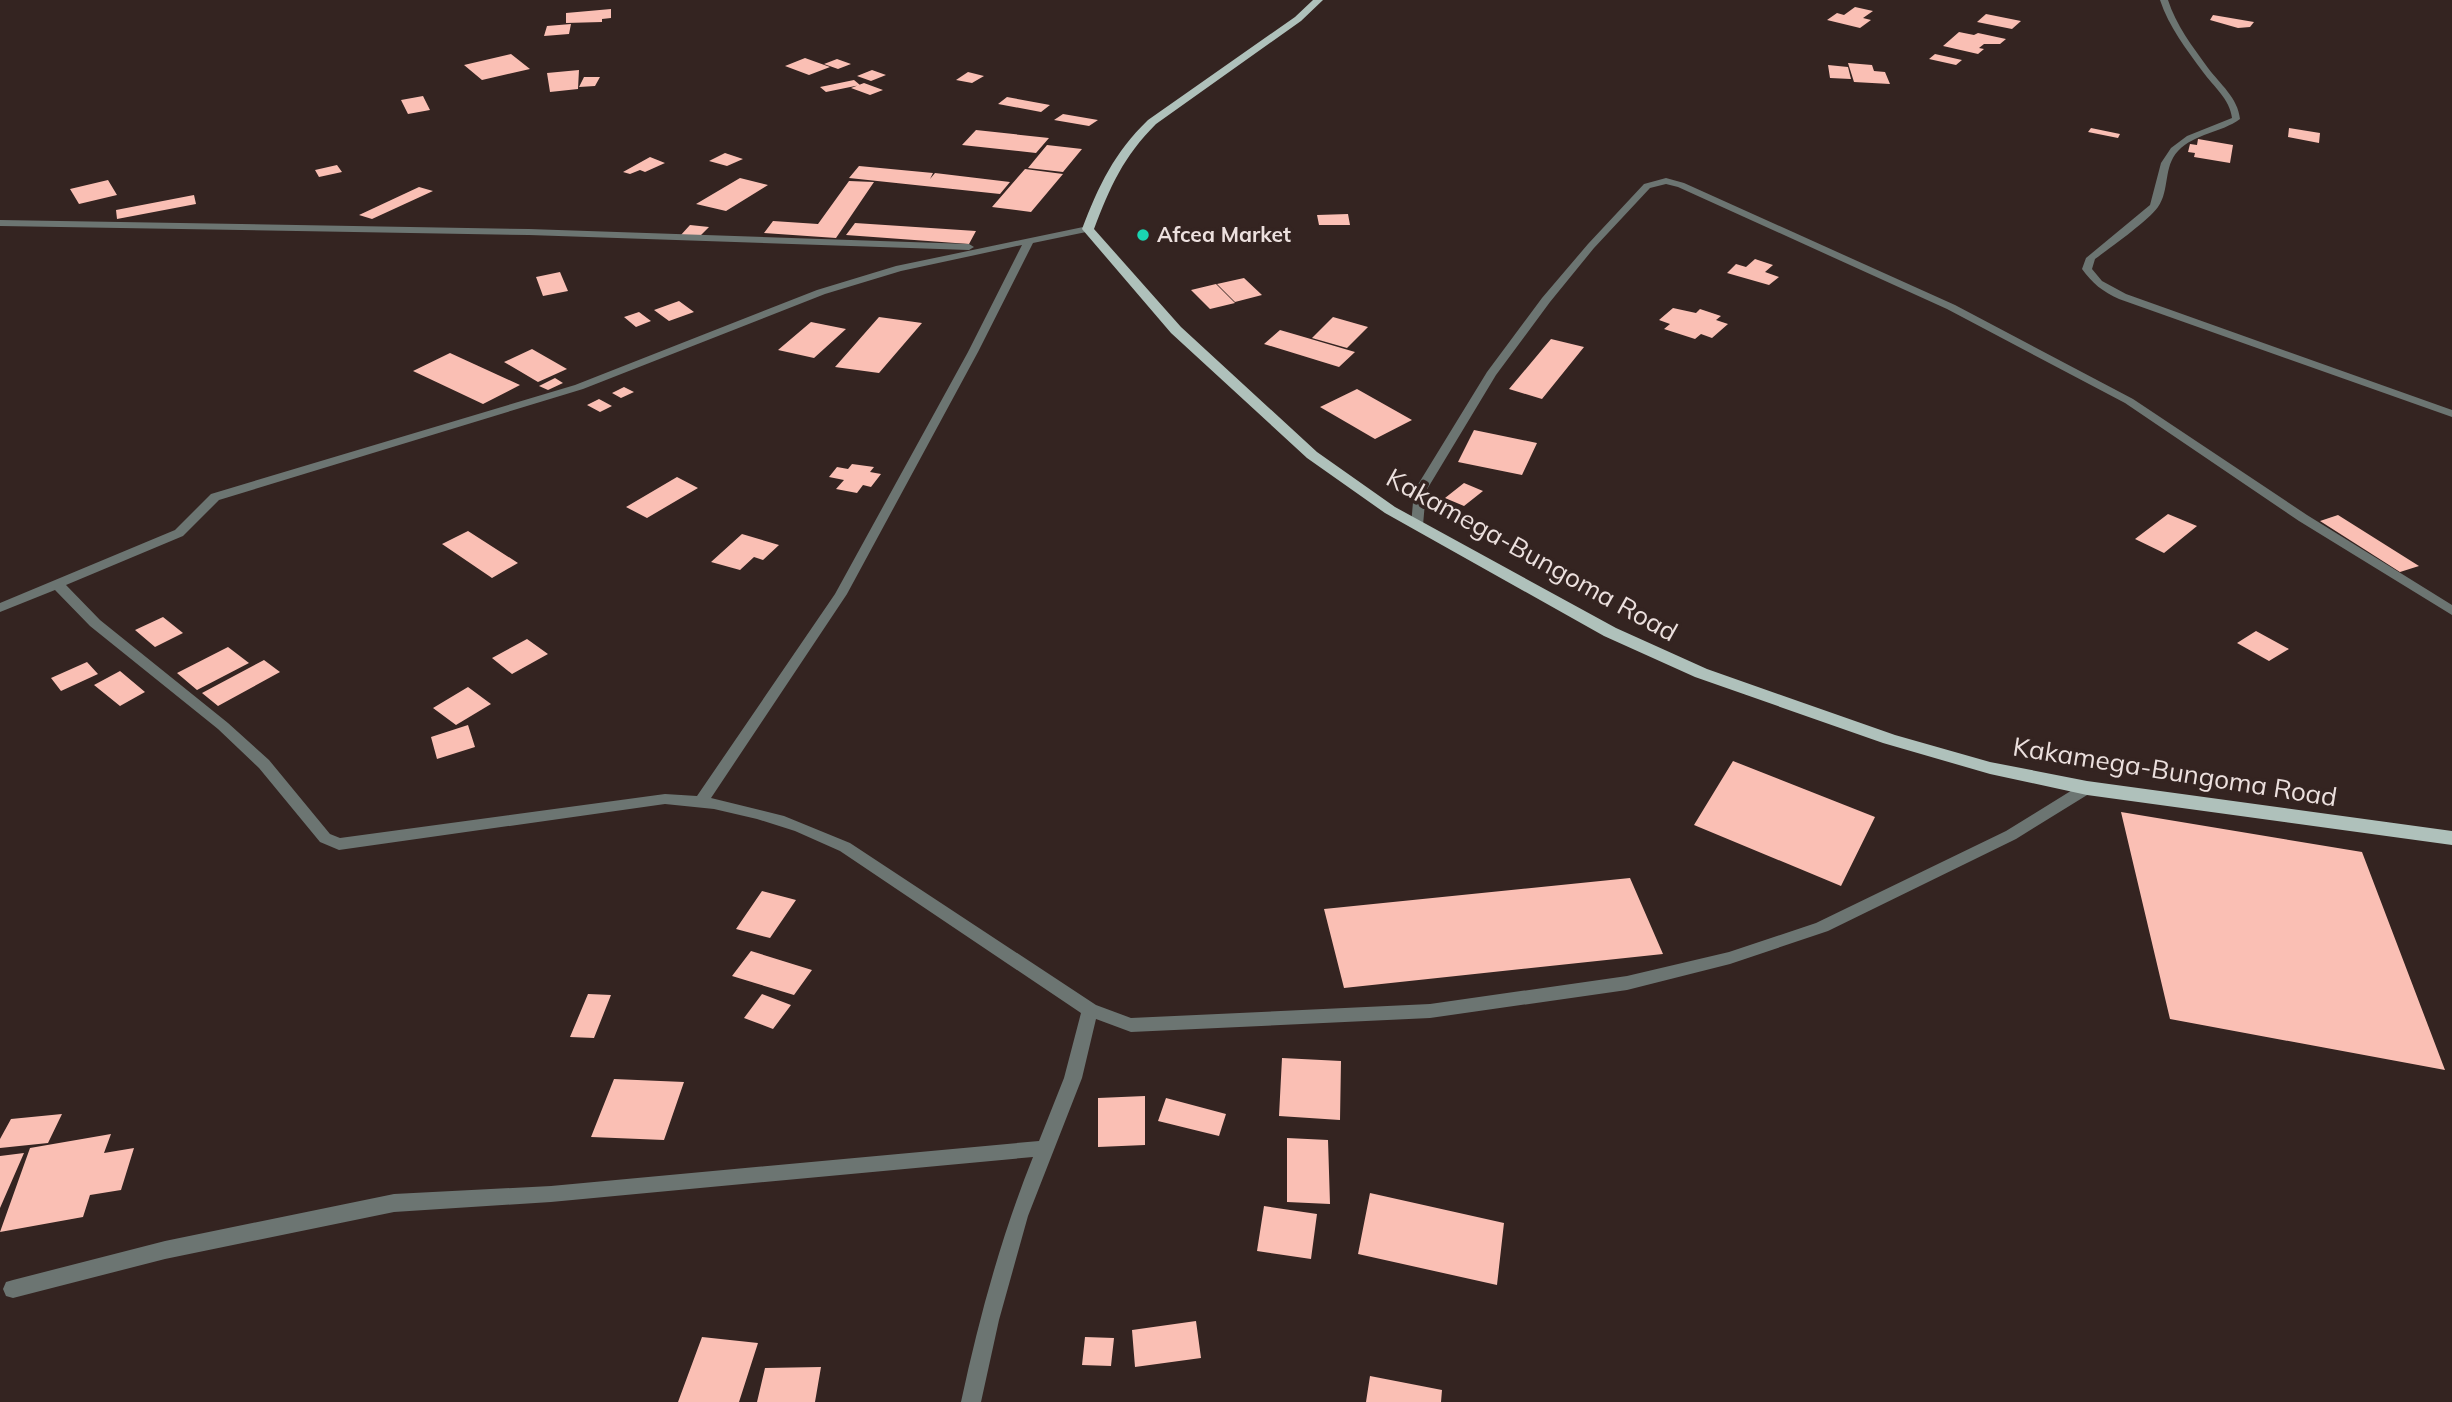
<svg xmlns="http://www.w3.org/2000/svg" width="2452" height="1402" viewBox="0 0 2452 1402" font-family="Mulish,sans-serif">
<style>
.building{fill:#fabfb4}
.lines{fill:none;stroke-linecap:round;stroke-linejoin:round}
.street{fill:#6c7572;fill-rule:evenodd}
.primary{fill:#afc1bb;fill-rule:evenodd}
.poi-dot{fill:#1ad5b2;stroke:#342421;stroke-width:2.5}
.labels{text-anchor:middle;stroke-width:7;stroke-linejoin:round;paint-order:stroke}
.far-poi-label{font-size:21px;font-weight:bold;fill:#ece0de;stroke:#342421;text-anchor:start}
.street-label{font-size:26px;fill:#ece0de;stroke:#342421}
</style>
<rect width="100%" height="100%" fill="#342421"/>
<path class="building" d="M1855 7 1873 11 1863 18 1871 20 1860 28 1827 20 1837 13 1844 15Z
M611 9V18L602 19V22L566 23V13Z
M1986 14 2021 21 2012 29 1977 22Z
M2213 15 2254 22 2250 27 2238 28 2210 20Z
M571 24 569 34 544 36 547 26Z
M1959 32 1974 35 1978 33 2006 39 2000 44H1984L1979 48 1984 49 1978 54 1943 46Z
M511 54 530 69 482 80 464 65Z
M1935 54 1962 60 1956 65 1929 59Z
M805 58 830 67 809 75 785 66Z
M837 59 851 64 838 69 824 64Z
M1848 63 1872 65 1874 71 1885 72 1890 84 1854 82Z
M1828 65 1848 67 1851 79 1830 78Z
M579 70 578 89 550 92 547 73Z
M872 70 886 75 871 81 857 76Z
M968 72 984 76 972 83 956 80Z
M584 77H600L595 86 579 87Z
M854 80 860 85 826 92 820 87Z
M864 83 883 90 870 95 851 88Z
M423 96 430 110 408 114 401 100Z
M1007 97 1050 105 1041 112 998 104Z
M1063 114 1098 120 1089 126 1054 120Z
M2091 128 2120 134 2118 138 2088 132Z
M2289 128 2320 133 2319 143 2288 137Z
M976 130 1049 138 1036 153 962 145Z
M2198 139 2233 145 2230 163 2194 157 2195 153 2188 152 2190 144 2197 145Z
M1047 145 1082 149 1063 172 1028 168Z
M725 153 743 159 727 166 709 161Z
M650 157 665 163 645 172 640 170 630 174 623 172Z
M337 165 342 172 319 177 315 170Z
M859 166 933 173 930 179 935 173 1010 182 1000 194 849 178Z
M1025 169 1063 174 1031 212 992 207Z
M740 178 768 185 726 211 696 204Z
M108 180 117 195 79 204 70 189Z
M849 181 874 182 836 238 764 233 773 221 818 224Z
M419 187 433 191 372 219 359 215Z
M194 195 196 204 117 219 116 210Z
M1348 214 1350 225H1319L1317 215Z
M855 223 976 231 969 244 846 235Z
M690 225 709 227 699 237 680 236Z
M1755 259 1773 265 1765 272 1779 277 1769 285 1727 273 1736 264 1746 267Z
M560 272 568 291 543 296 536 277Z
M1244 278 1262 295 1235 302 1217 284Z
M1216 284 1235 303 1210 309 1191 290Z
M679 301 694 312 669 321 654 310Z
M1673 308 1696 313 1700 309 1721 316 1716 320 1728 324 1712 338 1701 334 1695 339 1664 329 1670 324 1659 320Z
M639 312 651 321 636 327 624 317Z
M879 317 922 323 879 373 835 367Z
M1333 317 1368 327 1347 348 1312 338Z
M811 322 846 329 814 358 778 350Z
M1280 330 1304 337 1355 352 1339 367 1264 344Z
M1551 339 1584 347 1542 399 1509 389Z
M532 349 567 369 538 382 504 362Z
M450 353 520 385 483 404 413 371Z
M555 378 563 383 548 390 539 386Z
M624 387 634 392 621 398 612 393Z
M1357 389 1412 420 1375 439 1320 407Z
M599 399 612 406 600 412 587 405Z
M1474 430 1537 443 1522 475 1458 462Z
M852 464 874 467 870 472 881 474 871 487 863 485 857 493 836 489 844 480 829 477 837 467 848 469Z
M677 477 698 488 647 518 626 507Z
M1464 483 1483 491 1464 506 1445 498Z
M2168 514 2197 526 2164 553 2135 539Z
M2338 515 2419 566 2400 572 2320 521Z
M468 531 518 563 492 578 442 544Z
M742 534 779 545 763 560 754 557 740 570 711 562Z
M163 617 183 633 155 647 135 630Z
M2256 631 2289 649 2269 661 2237 643Z
M527 639 548 654 512 674 492 658Z
M228 647 249 663 197 690 177 673Z
M264 660 280 672 218 706 202 693Z
M87 662 98 674 61 691 51 678Z
M120 671 145 692 120 706 94 685Z
M468 687 491 704 456 725 433 708Z
M468 725 475 747 437 759 431 737Z
M1733 761 1875 817 1841 886 1694 825Z
M2121 812 2362 852 2445 1070 2170 1019Z
M1630 878 1663 954 1344 988 1324 909Z
M762 891 796 900 770 938 736 929Z
M751 951 812 970 794 995 732 976Z
M588 994 611 995 594 1038 570 1037Z
M762 994 791 1005 773 1029 744 1018Z
M1282 1058 1341 1061 1340 1120 1279 1116Z
M614 1079 684 1082 664 1140 591 1137Z
M1145 1096V1145L1098 1147V1098Z
M1166 1098 1226 1114 1219 1136 1158 1121Z
M62 1114 48 1143 0 1148V1139L11 1119Z
M111 1134 104 1153 134 1148 121 1190 90 1195 83 1217 0 1232 30 1148Z
M1287 1138 1328 1140 1330 1204 1287 1202Z
M24 1153 0 1208V1156Z
M1370 1193 1504 1223 1497 1285 1358 1254Z
M1264 1206 1317 1214 1311 1259 1257 1251Z
M1196 1321 1201 1358 1135 1367 1132 1330Z
M702 1337 758 1343 739 1402H678Z
M1085 1337 1114 1338 1111 1366 1082 1365Z
M821 1367 815 1402H757L765 1368Z
M1370 1376 1442 1390 1441 1402H1366Z"/>
<g class="lines">
<path class="street" d="M2160 0H2168C2176 25 2192 46 2208 68 2220 84 2238 98 2240 119 2221 133 2195 133 2178 151 2163 167 2170 190 2158 207 2148 221 2111 247 2095 259L2092 269 2102 281 2126 294 2452 410V417L2119 299C2103 292 2092 283 2082 269L2086 258 2150 205 2161 163 2171 148 2187 136 2232 118C2230 99 2213 86 2203 72 2186 49 2169 27 2160 0Z
M1666 178 1684 183 1955 305 2133 399 2307 515 2452 605V615L2299 521 2125 403 1947 309 1678 187 1666 184 1650 188 1594 248 1550 302 1496 375 1426 491 1423 525 1421 528H1413L1411 525 1414 491 1487 372 1542 298 1588 244 1644 184Z
M0 220 529 229 969 244 974 247 969 250 529 235 0 226Z
M1088 226 1093 229 1091 231 1033 243 978 352 847 594 711 798 784 816 850 843 1096 1005 1131 1018 1430 1004 1627 976 1729 952 1816 923 2006 831 2082 784H2092L2094 788 2092 792 2016 839 1828 931 1730 964 1627 990 1430 1018 1131 1032 1096 1019 1082 1078 1028 1216 999 1320 981 1402H961C979 1318 1001 1237 1033 1157L551 1202 394 1212 165 1259 13 1298 6 1296 3 1289 6 1282 13 1280 165 1241 394 1194 551 1186 1039 1141 1064 1078 1081 1013 840 851 795 831 757 819 714 809 665 804 339 850 320 842 259 768 218 729 90 626 55 590 0 612V603L175 530 211 494 575 385 817 290 896 266ZM1022 245 968 352 835 594 697 796 665 794 340 838 330 834 269 760 228 723 100 620 66 585 183 536 219 500 583 389 825 294 901 271Z"/>
<path class="primary" d="M1313 0H1323L1301 21 1156 124C1123 157 1110 187 1094 229L1181 327 1317 452 1395 507 1616 628 1707 669 1895 735 1990 762 2087 781 2452 831V845L2087 795 1990 774 1883 743 1695 677 1604 636 1385 513 1307 458 1171 333 1082 229C1099 185 1114 153 1148 120L1295 17Z"/>
</g>
<circle class="poi-dot" cx="1143" cy="235" r="7"/>
<g class="labels">
<g class="far-poi-label">
<text x="1157" y="242">Afcea Market</text>
</g>
<g class="street-label">
<text transform="translate(1532 555) rotate(29)" y="9">Kakamega-Bungoma Road</text>
<text transform="translate(2175 772) rotate(9)" y="9">Kakamega-Bungoma Road</text>
</g>
</g>
</svg>
